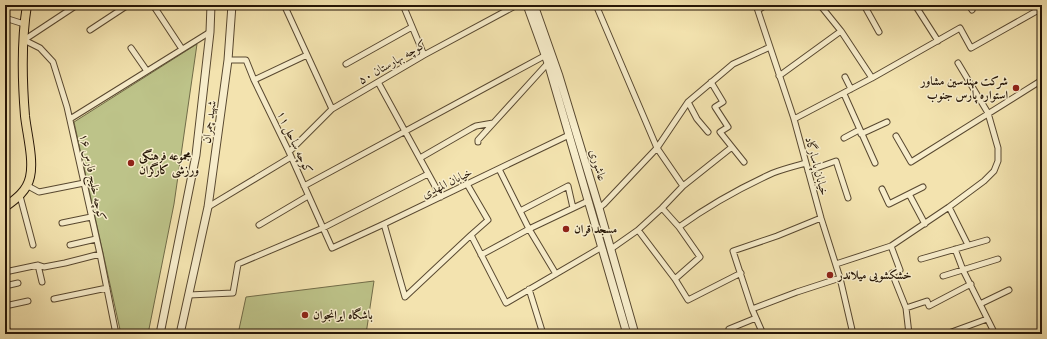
<svg xmlns="http://www.w3.org/2000/svg" width="1047" height="339" viewBox="0 0 1047 339" font-family="'IM FELL French Canon',Amiri,serif">
<style>
.green{fill:#bdc389;stroke:#716c48}
.lines{fill:none;stroke-linecap:round;stroke-linejoin:round}
.minor-casing{stroke:#584830;stroke-width:7}
.tertiary-casing{stroke:#584830;stroke-width:9}
.primary-casing{stroke:#251506;stroke-width:10}
.minor{stroke:#f7edcb;stroke-width:5}
.tertiary{stroke:#f7edcb;stroke-width:7}
.primary{stroke:#f3e3af;stroke-width:8}
.poi-dot{fill:#8f2418;stroke:#f7edcb;stroke-width:1.5}
.labels{text-anchor:middle;stroke-width:3;stroke-linejoin:round;paint-order:stroke}
.street-label{font-size:12px;fill:#251506;stroke:#f7edcb}
.poi-label{font-size:12px;font-weight:bold;fill:#251506;stroke:#f7edcb;text-anchor:start}
</style>
<rect width="100%" height="100%" fill="#f3e3af"/>
<filter id="stains"><feTurbulence type="fractalNoise" baseFrequency=".005" numOctaves="4"/><feColorMatrix values="0 0 0 0 .2 0 0 0 0 .09 0 0 0 0 .02 0 0 0 .5 -.17"/></filter>
<radialGradient id="worn" r=".72"><stop offset=".6" stop-color="#630" stop-opacity="0"/><stop offset="1" stop-color="#630" stop-opacity=".3"/></radialGradient>
<path class="green" d="M197 44 174 204 148 334H121L74 122Z
M374 281 366 334H238L246 297Z"/>
<g class="lines">
<defs>
<path id="minor" d="M153 5 182 49
M403 5 424 55
M596 5 657 148 683 186
M756 5 794 119 821 218 840 278 853 334
M820 5 841 31 872 78
M864 5 879 32
M915 5 938 41
M969 5 972 10
M286 9 332 109
M758 10 766 5
M5 18 24 24
M90 30 128 5
M24 40 40 48 53 62 67 107 100 254 116 334
M24 40 77 5
M131 48 147 71
M228 60H246L254 80 289 152 332 248 384 224 569 135
M346 64 412 27
M779 76 841 31
M845 77 851 89
M254 80 307 55
M378 82 441 197
M711 82 723 102 715 107 728 127 720 132 744 162
M844 94 875 163
M688 102 697 119 708 132
M70 119 210 32
M794 119 872 78 960 28 971 48 1042 8
M861 134 887 122
M896 136 911 162 1042 80
M844 138 859 130
M478 142V140L548 63
M289 152 332 109 424 55 517 5
M420 158 472 128 476 126 493 123
M499 169 529 229 556 274
M808 171 836 161 848 198
M28 186 39 192 84 183
M304 186 546 55
M882 189 889 204 923 187
M909 194 925 224
M20 196 33 245
M208 207 291 157
M949 207 968 245
M599 208 604 204 657 148 688 102 733 64 770 47
M662 208 679 227 700 257 675 279
M520 211 568 186 573 208
M62 223 91 217
M384 224 405 297 471 235 488 220 467 184
M259 225 308 196
M679 227C708 206 740 188 773 173 783 169 795 166 806 163
M638 230 675 279 688 300 741 273
M471 235 506 303 602 247
M70 245 96 239
M891 246 900 270 892 273 906 308 909 334
M611 249 638 230 662 208 683 186 732 147
M955 249 963 270 995 334
M481 255 529 229 588 201
M921 259 987 240
M836 264 891 246 949 207 984 181 994 171 998 161V148L988 113 958 63
M38 265 42 282
M5 272 38 265 44 267 65 263 100 254
M943 276 998 259
M5 286 18 283
M529 289 543 334
M189 295 233 293 238 264 323 228 428 174
M54 299 107 288
M980 304 1009 290
M5 306 28 301
M906 308 927 301 929 306 971 284
M752 309 797 292 840 278
M5 320 8 334
M729 329 756 318
M763 334 752 309 733 251 777 236 821 218
M946 334 987 319"/>
<path id="tertiary" d="M527 5 548 63 627 334
M534 5 559 76 599 208 635 334
M160 334 196 155 210 32 211 5
M180 334 208 207 228 60 232 5"/>
<path id="primary" d="M5 207C16 199 27 191 30 177 34 160 27 134 25 116 22 79 21 42 27 5"/>
</defs>
<use href="#minor" class="minor-casing"/>
<use href="#tertiary" class="tertiary-casing"/>
<use href="#primary" class="primary-casing"/>
<use href="#minor" class="minor"/>
<use href="#tertiary" class="tertiary"/>
<use href="#primary" class="primary"/>
</g>
<g class="poi-dot">
<circle cx="1016" cy="88" r="4"/>
<circle cx="131" cy="163" r="4"/>
<circle cx="566" cy="229" r="4"/>
<circle cx="830" cy="275" r="4"/>
<circle cx="305" cy="315" r="4"/>
</g>
<g class="labels">
<g class="street-label">
<text transform="translate(392 62) rotate(-30)" y="4">کوچه بهارستان ۵۰</text>
<text transform="translate(209 122) rotate(-82)" y="4">شهید چمران</text>
<text transform="translate(295 142) rotate(65)" y="4">کوچه ساحل ۱۱</text>
<text transform="translate(598 165) rotate(73)" y="4">عاشوری</text>
<text transform="translate(817 166) rotate(75)" y="4">خیابان پاسارگاد</text>
<text transform="translate(93 177) rotate(78)" y="4">کوچه خلیج فارس ۱۶</text>
<text transform="translate(447 183) rotate(-26)" y="4">خیابان المهدی</text>
</g>
<g class="poi-label">
<text x="1008" y="85" text-anchor="end">شرکت مهندسین مشاور<tspan x="1008" dy="14">استواره پارس جنوب</tspan></text>
<text x="139" y="160">مجموعه فرهنگی<tspan x="139" dy="14">ورزشی کارگران</tspan></text>
<text x="574" y="233">مسجد قران</text>
<text x="838" y="279">خشکشویی میلاندر</text>
<text x="313" y="319">باشگاه ایرانجوان</text>
</g>
</g>
<rect width="1047" height="339" fill="none" stroke="#f3e3af" stroke-width="20"/>
<rect x="6" y="6" width="1035" height="327" fill="none" stroke="#251506" stroke-width="2"/>
<rect x="10" y="10" width="1027" height="319" fill="none" stroke="#251506"/>
<rect width="100%" height="100%" filter="url(#stains)"/>
<rect width="100%" height="100%" fill="url(#worn)"/>
</svg>
